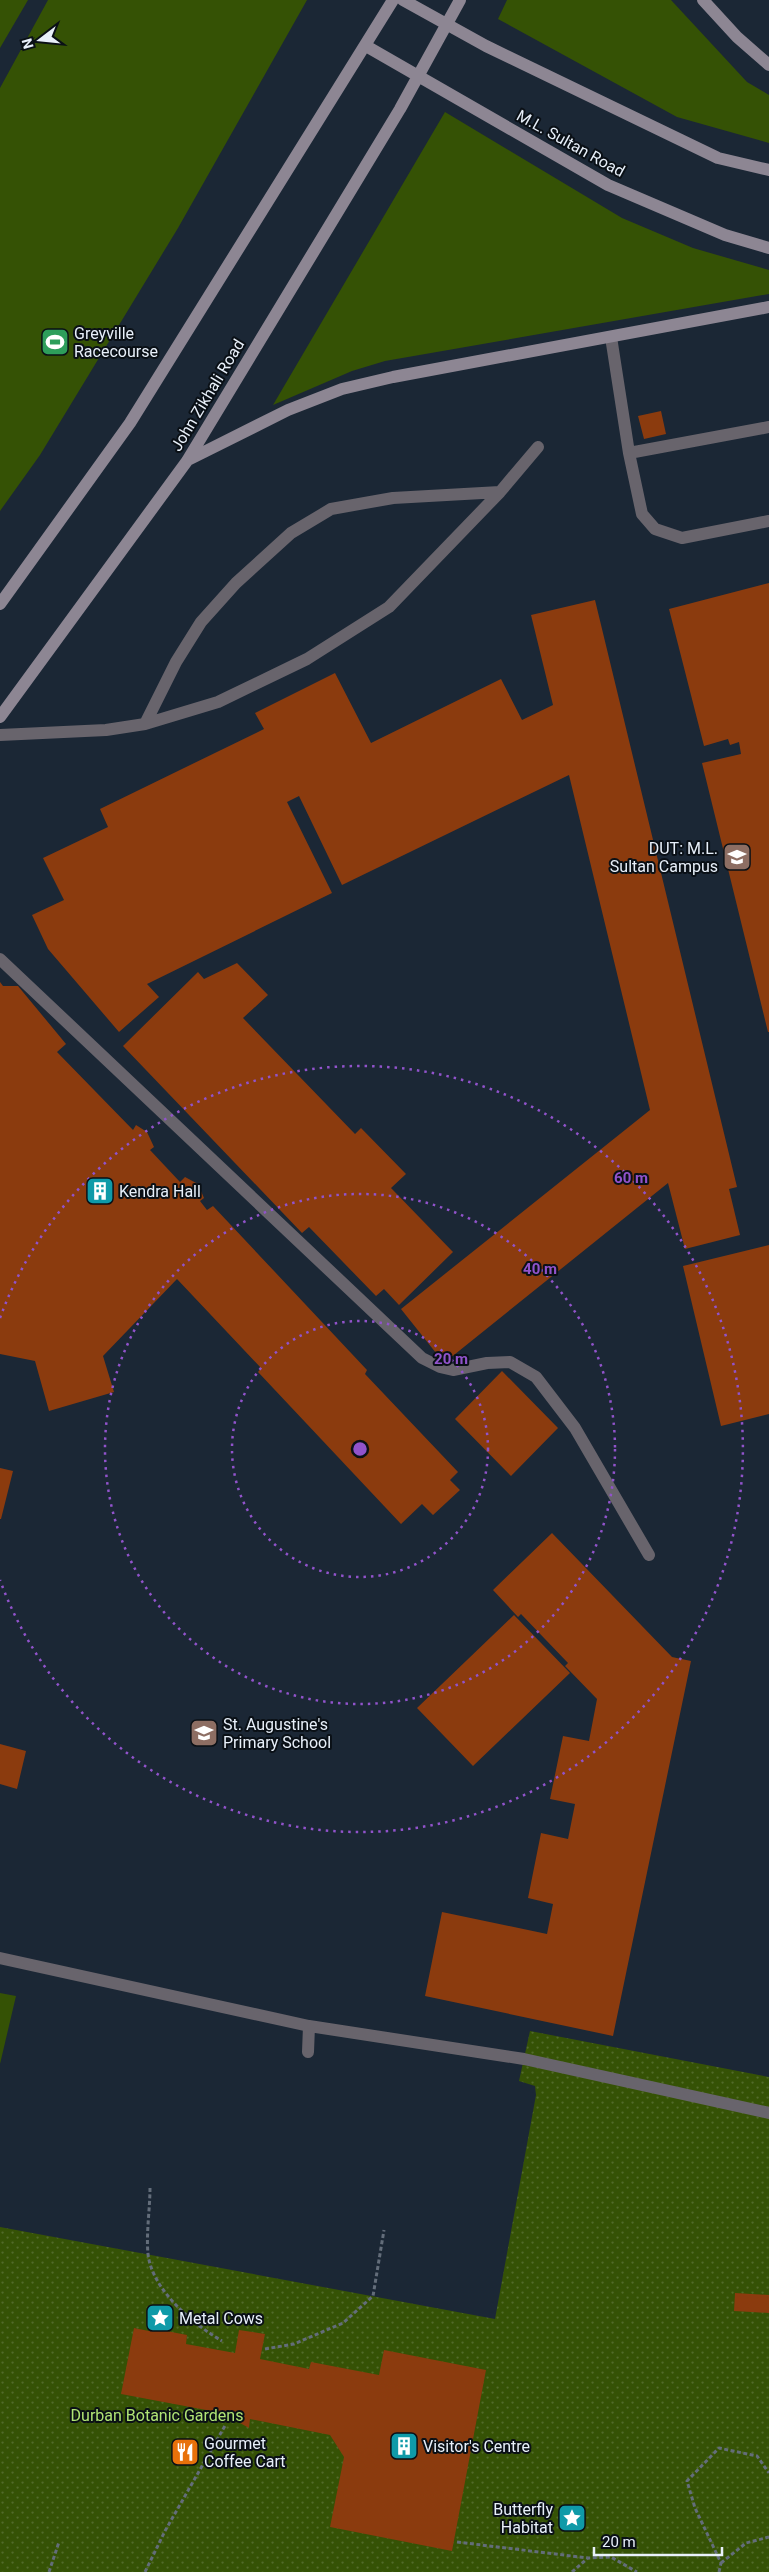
<svg xmlns="http://www.w3.org/2000/svg" width="769" height="2572" viewBox="0 0 769 2572" font-family="Roboto,sans-serif">
<style>
.grass{fill:#355205}
.park{fill:url(#park-dots)}
.building{fill:#8b3b0e}
.lines{fill:none;stroke-linecap:round;stroke-linejoin:round}
.path{stroke:#636d7a;stroke-width:3;stroke-dasharray:4 2.5;stroke-linecap:butt}
.lane{stroke:#68646c;stroke-width:12}
.secondary{stroke:#8d8693;stroke-width:12}
.ring{fill:none;stroke:#9153cb;stroke-width:2.5;stroke-dasharray:2.5 5}
.labels{text-anchor:middle;stroke-width:4;stroke-linejoin:round;paint-order:stroke}
.street-label{font-size:16px;fill:#e8f0fa;stroke:#0a1016}
.poi-label{font-size:16px;fill:#e8f0fa;stroke:#0a1016;text-anchor:start}
.park-label{font-size:16px;fill:#b0e475;stroke:#0a1016}
.centre{fill:#9153cb;stroke:#0a1016;stroke-width:2.5}
.ring-label{font-size:15px;text-anchor:middle;font-weight:bold;fill:#9153cb;stroke:#0a1016;stroke-width:4;stroke-linejoin:round;paint-order:stroke}
</style>
<defs>
<pattern id="park-dots" width="8" height="8" patternUnits="userSpaceOnUse" patternTransform="scale(1.25)"><rect width="8" height="8" fill="#355205"/><path d="M2 2h.1M6 6h.1" fill="none" stroke="#526b2a" stroke-width="1.8" stroke-linecap="round"/></pattern>
</defs>
<rect width="100%" height="100%" fill="#1b2735"/>
<path class="grass" d="M0 0H28L0 48Z
M48 0H307L178 228 40 455 0 511V88Z
M507 0H671L747 82 769 95V143L677 117 498 19Z
M445 112 622 218 693 248 769 270V294L385 361 352 371 273 405Z
M0 1993 16 1996 0 2064Z"/>
<path class="park" d="M530 2031 769 2077V2572H0V2227L495 2319 536 2095 535 2086 519 2081Z"/>
<path class="building" d="M661 411 666 434 644 439 638 416Z
M769 583V1032H768L702 763 741 754 739 742 730 745 728 739 704 746 669 609Z
M595 600 737 1187 729 1189 740 1235 685 1249 668 1183 444 1363 401 1309 650 1110 569 775 342 885 299 796 287 802 332 893 147 984 159 997 119 1032 48 949 32 915 64 900 43 858 108 827 100 809 264 729 255 713 335 673 371 743 501 679 522 720 553 705 531 615Z
M237 963 268 995 243 1018 355 1134 361 1128 406 1174 391 1188 453 1252 399 1305 384 1289 376 1296 309 1227 302 1233 123 1046 198 972 204 979Z
M0 982 3 986H18L66 1044 57 1052 133 1130 136 1125 147 1132 154 1147 150 1150 180 1182 185 1177 198 1184 204 1198 200 1201 207 1210 213 1206 367 1370 365 1374 458 1472 450 1480 460 1490 433 1515 422 1504 401 1524 258 1372 261 1368 177 1279 103 1356 114 1392 49 1411 35 1361 0 1354Z
M769 1245V1414L721 1426 683 1266Z
M502 1371 558 1428 511 1476 455 1419Z
M0 1468 13 1471 1 1519H0Z
M552 1533 672 1657 691 1661 613 2036 425 1996 442 1912 547 1934 553 1904 528 1898 541 1833 568 1839 575 1804 550 1799 563 1736 589 1741 597 1699 565 1666 568 1663 521 1614 518 1617 493 1590Z
M514 1615 570 1673 473 1766 417 1708Z
M0 1744 26 1751 17 1789 0 1784Z
M735 2293 769 2295V2313L734 2311Z
M134 2328 149 2331 151 2328 187 2335 186 2344 235 2353 239 2330 265 2334 260 2359 309 2369 311 2362 379 2375 384 2350 486 2370 452 2551 330 2527 344 2457 330 2435 250 2419 249 2428 222 2413 121 2394Z"/>
<g class="lines">
<path class="path" d="M150 2188C150 2209 146 2233 148 2254 152 2290 193 2324 222 2341
M265 2349 294 2344 343 2323 373 2296 384 2230
M457 2542 588 2558
M721 2563 746 2543 769 2537
M49 2572 59 2542
M145 2572 165 2531 226 2424
M572 2572 588 2558 611 2557 637 2572
M719 2572 721 2563 695 2508 687 2481 719 2448 757 2456 769 2473"/>
<path class="lane" d="M611 337 629 453
M769 427 629 453 642 514 655 529 682 538 769 521
M145 724 176 662 201 622 236 583 291 533 331 509 393 498 500 492
M0 735 106 730 145 724 218 702 307 659 389 607 500 492 538 447
M0 959 422 1358 440 1367 453 1370 487 1363 510 1362 536 1377 575 1428 649 1555
M0 1958 309 2026 524 2059 769 2113
M308 2052 309 2026"/>
<path class="secondary" d="M403 0 486 46 718 158 769 170
M703 0 737 37 769 65
M366 46 608 185 725 235 769 248
M188 460 288 410 342 389 393 377 769 307
M0 604 130 423 393 0
M0 717 187 461 400 109 460 0"/>
</g>
<g class="ring">
<circle cx="360" cy="1449" r="128"/>
<circle cx="360" cy="1449" r="255"/>
<path d="M0 1318A383 383 0 1 1 0 1580"/>
</g>
<defs>
<symbol id="stadium-square" viewBox="-11 -11 22 22"><rect x="-9" y="-9" width="18" height="18" rx="4" fill="#2e9e5b" stroke="#0a1016"/><path d="M0-5a6.5 5 0 1 0 0 10a6.5 5 0 1 0 0-10ZM-3.5-1.8h7v3.6h-7Z" fill="#fff"/></symbol>
<symbol id="university-square" viewBox="-11 -11 22 22"><rect x="-9" y="-9" width="18" height="18" rx="4" fill="#8d6e63" stroke="#0a1016"/><path d="M0-5L7-2L0 1L-7-2ZM-4 1L0 2.5L4 1V4Q0 6-4 4Z" fill="#fff"/></symbol>
<symbol id="building-square" viewBox="-11 -11 22 22"><rect x="-9" y="-9" width="18" height="18" rx="4" fill="#0f9aa8" stroke="#0a1016"/><path d="M-4-6H4V6H1V3H-1V6H-4ZM-2.5-4.3h1.7v1.8h-1.7ZM.8-4.3h1.7v1.8H.8ZM-2.5-1h1.7V.8h-1.7ZM.8-1h1.7V.8H.8Z" fill="#fff"/></symbol>
<symbol id="school-square" viewBox="-11 -11 22 22"><rect x="-9" y="-9" width="18" height="18" rx="4" fill="#8d6e63" stroke="#0a1016"/><path d="M0-5L7-2L0 1L-7-2ZM-4 1L0 2.5L4 1V4Q0 6-4 4Z" fill="#fff"/></symbol>
<symbol id="sight-square" viewBox="-11 -11 22 22"><rect x="-9" y="-9" width="18" height="18" rx="4" fill="#0f9aa8" stroke="#0a1016"/><path d="M0-6L1.8-2.2L6-1.7L2.9 1.2L3.7 5.4L0 3.3L-3.7 5.4L-2.9 1.2L-6-1.7L-1.8-2.2Z" fill="#fff"/></symbol>
<symbol id="restaurant-square" viewBox="-11 -11 22 22"><rect x="-9" y="-9" width="18" height="18" rx="4" fill="#e8710a" stroke="#0a1016"/><path d="M-5-6h1v4h1v-4h1v4h1v-4h1v5L-1.5 .5V6h-2V.5L-5-1ZM5-6V6H3V1.5H1.5Q1.5-4 5-6Z" fill="#fff"/></symbol>
</defs>
<g fill-rule="evenodd">
<use href="#stadium-square" x="39" y="326" width="32" height="32"/>
<use href="#university-square" x="721" y="841" width="32" height="32"/>
<use href="#building-square" x="84" y="1175" width="32" height="32"/>
<use href="#school-square" x="188" y="1717" width="32" height="32"/>
<use href="#sight-square" x="144" y="2302" width="32" height="32"/>
<use href="#building-square" x="388" y="2430" width="32" height="32"/>
<use href="#restaurant-square" x="169" y="2436" width="32" height="32"/>
<use href="#sight-square" x="556" y="2502" width="32" height="32"/>
</g>
<g class="labels">
<g class="street-label">
<text transform="translate(571 143) rotate(29)" y="6">M.L. Sultan Road</text>
<text transform="translate(207 395) rotate(-59)" y="6">John Zikhali Road</text>
</g>
<g class="poi-label">
<text x="74" y="339">Greyville<tspan x="74" dy="18">Racecourse</tspan></text>
<text x="718" y="854" text-anchor="end">DUT: M.L.<tspan x="718" dy="18">Sultan Campus</tspan></text>
<text x="119" y="1197">Kendra Hall</text>
<text x="223" y="1730">St. Augustine's<tspan x="223" dy="18">Primary School</tspan></text>
<text x="179" y="2324">Metal Cows</text>
<text x="204" y="2449">Gourmet<tspan x="204" dy="18">Coffee Cart</tspan></text>
<text x="423" y="2452">Visitor's Centre</text>
<text x="553" y="2515" text-anchor="end">Butterfly<tspan x="553" dy="18">Habitat</tspan></text>
</g>
<g class="park-label">
<text x="157" y="2421">Durban Botanic Gardens</text>
</g>
</g>
<circle cx="360" cy="1449" r="8" class="centre"/>
<g class="ring-label">
<text x="631" y="1183">60 m</text>
<text x="540" y="1274">40 m</text>
<text x="451" y="1364">20 m</text>
</g>
<g transform="translate(40 40) rotate(254)" stroke="#0a1016" stroke-width="4" paint-order="stroke">
<path d="M0-4L9 19L0 12L-9 19Z" fill="#e8f0fa"/>
<text y="-8" font-size="14" font-weight="bold" text-anchor="middle" fill="#e8f0fa">N</text>
</g>
<path d="M594 2547v8h128v-8" fill="none" stroke="#e8f0fa" stroke-width="2.5"/>
<text x="602" y="2547" font-size="15" fill="#e8f0fa" stroke="#0a1016" stroke-width="4" paint-order="stroke">20 m</text>
</svg>
